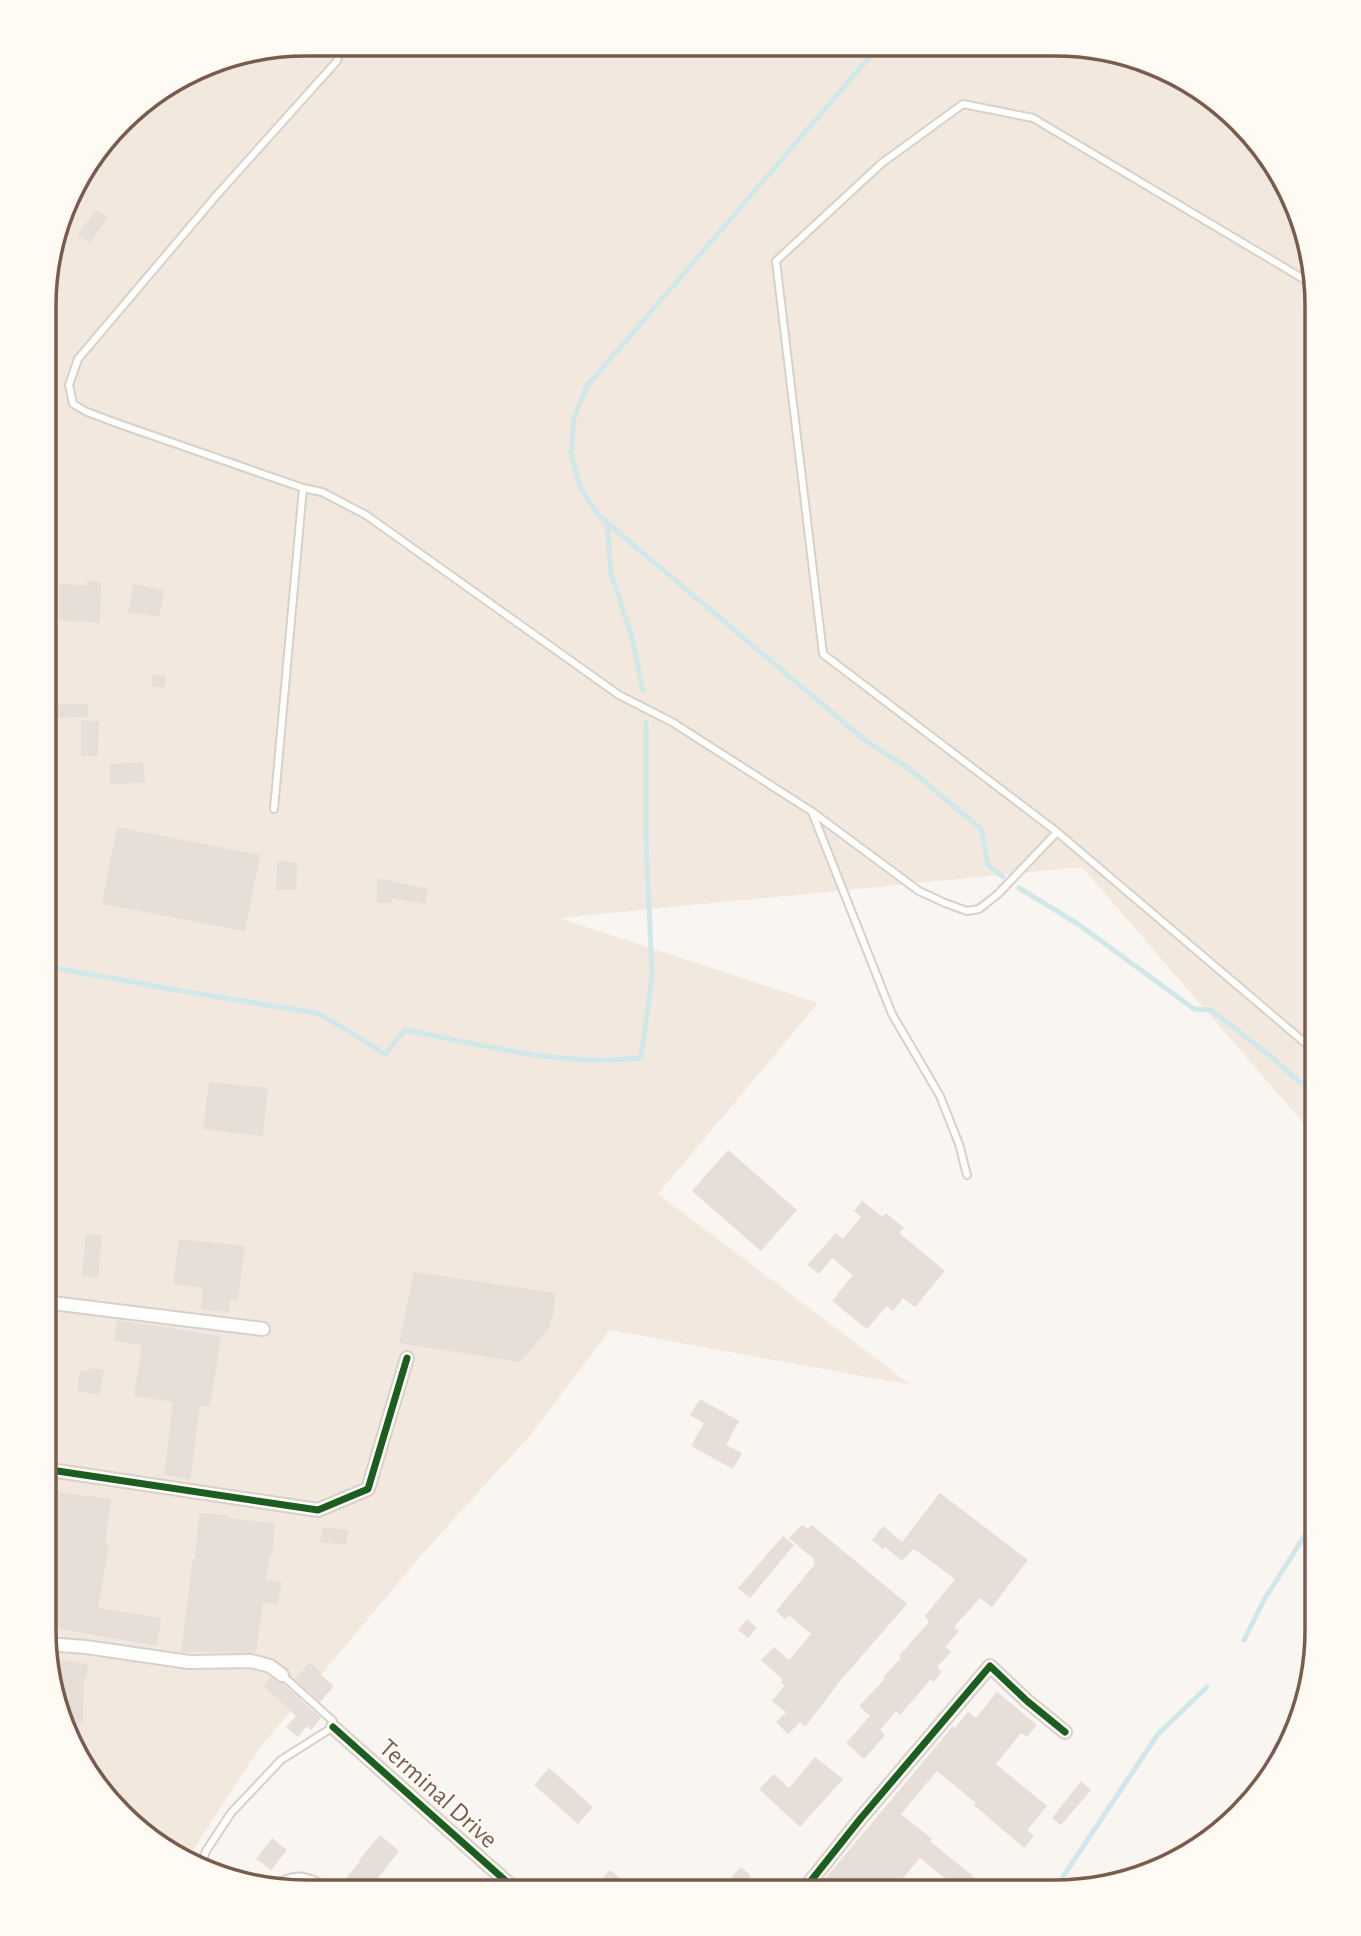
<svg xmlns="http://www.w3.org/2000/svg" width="1361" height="1936" viewBox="0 0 1361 1936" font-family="'Alegreya Sans',sans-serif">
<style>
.residential{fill:#f2e8de}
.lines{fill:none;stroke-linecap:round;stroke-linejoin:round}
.stream{stroke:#d0e8ea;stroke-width:5}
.building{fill:#e6ded7}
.lane-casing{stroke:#d7d1cb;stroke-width:10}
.street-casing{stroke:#d7d1cb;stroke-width:16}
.lane{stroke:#fefefd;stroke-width:6}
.street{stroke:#fefefd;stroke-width:12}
.cycleway-casing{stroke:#fffaf3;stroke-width:11}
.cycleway{stroke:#1b5e20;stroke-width:7}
.labels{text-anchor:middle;stroke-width:5;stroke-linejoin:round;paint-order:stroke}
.street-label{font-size:26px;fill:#7a5c4d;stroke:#fffaf3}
.rim{fill:none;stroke:#7a5c4d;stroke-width:3.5}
</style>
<rect width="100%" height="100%" fill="#f9f5f0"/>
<path class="residential" d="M306 44 1090 46 1155 64 1214 98 1290 190 1317 305V1139L1082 867 559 918 818 1003 658 1194 911 1385 610 1330 532 1433 425 1551 258 1750 186 1861 147 1838 71 1746 44 1631 46 271 79 175 133 109 221 58Z"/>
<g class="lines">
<path class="stream" d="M880 45 587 386 574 418 571 453 580 487 599 516 866 741 907 767 981 829 988 865 1003 877
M607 523 611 573 631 634 643 691
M1019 888 1078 924 1194 1009 1211 1010 1270 1056 1317 1097
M45 966 176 990 317 1013 349 1031 385 1054 405 1030C482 1045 562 1067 641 1058L652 975 646 840V722
M1244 1640 1264 1600 1317 1516
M1053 1892 1158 1734 1207 1687"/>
</g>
<path class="building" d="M95 210 108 218 90 243 78 235Z
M87 581 101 582 100 623 59 620V584L87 585Z
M133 584 164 590 159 617 128 612Z
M152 675H165V687H152Z
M56 704H88V717L56 718Z
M81 720 99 721 98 756H81Z
M143 762 145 783 110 784V764Z
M117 827 260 855 245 931 102 904Z
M277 861 297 862 296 890H276Z
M377 878 428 889 425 904 392 898V903H377Z
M209 1082 268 1088 263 1136 203 1129Z
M728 1150 797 1210 761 1251 692 1191Z
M862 1201 883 1217 886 1213 904 1228 899 1233 945 1271 915 1307 903 1298 893 1311 887 1306 867 1329 832 1301 853 1275 832 1258 819 1274 807 1265 836 1233 843 1239 861 1217 854 1211Z
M86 1234 102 1235 98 1278 82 1276Z
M179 1239 245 1246 238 1300 230 1299 229 1312 201 1310 203 1288 173 1284Z
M414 1272 555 1293 554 1311 549 1328 520 1362 399 1343Z
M117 1320 221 1336 210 1407 200 1406 190 1479 164 1475 173 1402 134 1396 142 1345 114 1341Z
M89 1368 104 1370 100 1395 77 1391 80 1370 88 1372Z
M700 1399 739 1421 726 1445 742 1453 733 1469 691 1446 704 1423 690 1415Z
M57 1492 111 1499 105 1544 109 1545 98 1608 161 1618 157 1646 44 1626 50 1589 45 1586 44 1575 49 1564 46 1561 48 1553 53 1549 50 1542Z
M940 1493 1028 1560 992 1607 980 1598 954 1627 959 1631 945 1647 951 1652 937 1667 942 1672 933 1682 931 1679 900 1715 896 1711 880 1730 885 1735 864 1759 846 1743 870 1716 859 1706 885 1679 883 1677 901 1658 899 1656 929 1622 925 1616 955 1579 916 1550 913 1549 902 1561 885 1547 883 1549 872 1540 883 1526 902 1542Z
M199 1513 227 1515V1518L275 1523 272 1554H270L266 1580 282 1582 277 1605 263 1602 256 1653 181 1652 193 1559H195Z
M802 1525 808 1529 812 1525 907 1604 840 1681 805 1727 800 1722 788 1734 776 1722 786 1712 772 1701 785 1685 781 1682 783 1680 761 1660 774 1647 789 1660 811 1634 789 1615 785 1619 776 1611 815 1564 813 1562 815 1560 789 1538Z
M323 1527 348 1530 346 1545 320 1542Z
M783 1536 794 1545 750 1598 738 1588Z
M747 1619 757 1628 748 1638 738 1630Z
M50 1658 88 1664 86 1678 84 1677 83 1724 65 1723Z
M310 1662 321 1673 320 1674 334 1686 320 1702 295 1679Z
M271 1678 277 1682 283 1684 321 1718 311 1730 307 1726 298 1737 286 1727 296 1716 264 1686Z
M997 1692 1037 1725 1027 1737 1021 1733 996 1764 1047 1806 1027 1830 1034 1836 1024 1848 974 1805 976 1803 937 1771 901 1814 932 1839 930 1841 980 1882 972 1892H937L947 1880 920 1858 897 1885 906 1892H814L953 1726 955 1728 968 1712 976 1718Z
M815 1757 843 1779 800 1827 759 1789 774 1774 789 1788Z
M549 1768 593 1807 578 1824 534 1785Z
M1081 1781 1091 1790 1061 1825 1052 1818Z
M380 1835 399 1851 375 1882 384 1890H354L343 1882 360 1861 359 1860Z
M272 1838 287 1850 271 1870 256 1859Z
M741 1867 751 1876 736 1891H718Z
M610 1870 636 1891H608L599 1883Z"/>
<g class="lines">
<defs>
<path id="lane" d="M341 44 337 61 216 196 78 359 69 385 73 404 87 412 122 425 303 488 322 492 366 515 619 695 672 722 811 811 919 891 945 903 967 911 979 909 998 894 1057 832
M326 45 327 44
M1312 284 1033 118 963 104 882 163 776 261 823 654 1057 832 1317 1053
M274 809 303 488
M812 812 892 1014 940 1096 959 1144 967 1175
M200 1869 206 1851 231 1813 281 1760 333 1727V1721L282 1675"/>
<path id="street" d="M44 1302 263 1329
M44 1469 318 1510 368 1489 407 1358
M47 1644 86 1647 189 1662 251 1661 270 1666 282 1675
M333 1727 517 1891
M270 1890C296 1875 302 1877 328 1890
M802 1892 861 1818 990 1666 1027 1701 1065 1732"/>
</defs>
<use href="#lane" class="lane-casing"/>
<use href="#street" class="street-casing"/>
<use href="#lane" class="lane"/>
<use href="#street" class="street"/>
<defs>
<path id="cycleway" d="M44 1469 318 1510 368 1489 407 1358
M333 1727 517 1891
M802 1892 861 1818 990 1666 1027 1701 1065 1732"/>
</defs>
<use href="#cycleway" class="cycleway-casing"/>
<use href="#cycleway" class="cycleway"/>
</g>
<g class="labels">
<g class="street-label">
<text transform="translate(439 1793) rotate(42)" y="9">Terminal Drive</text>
</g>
</g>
<path d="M0 0H1361V1936H0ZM306 56H1055A250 250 0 0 1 1305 306V1630A250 250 0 0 1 1055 1880H306A250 250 0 0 1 56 1630V306A250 250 0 0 1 306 56Z" fill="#fffaf3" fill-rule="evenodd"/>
<path class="rim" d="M306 56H1055A250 250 0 0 1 1305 306V1630A250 250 0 0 1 1055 1880H306A250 250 0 0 1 56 1630V306A250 250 0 0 1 306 56Z"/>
</svg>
